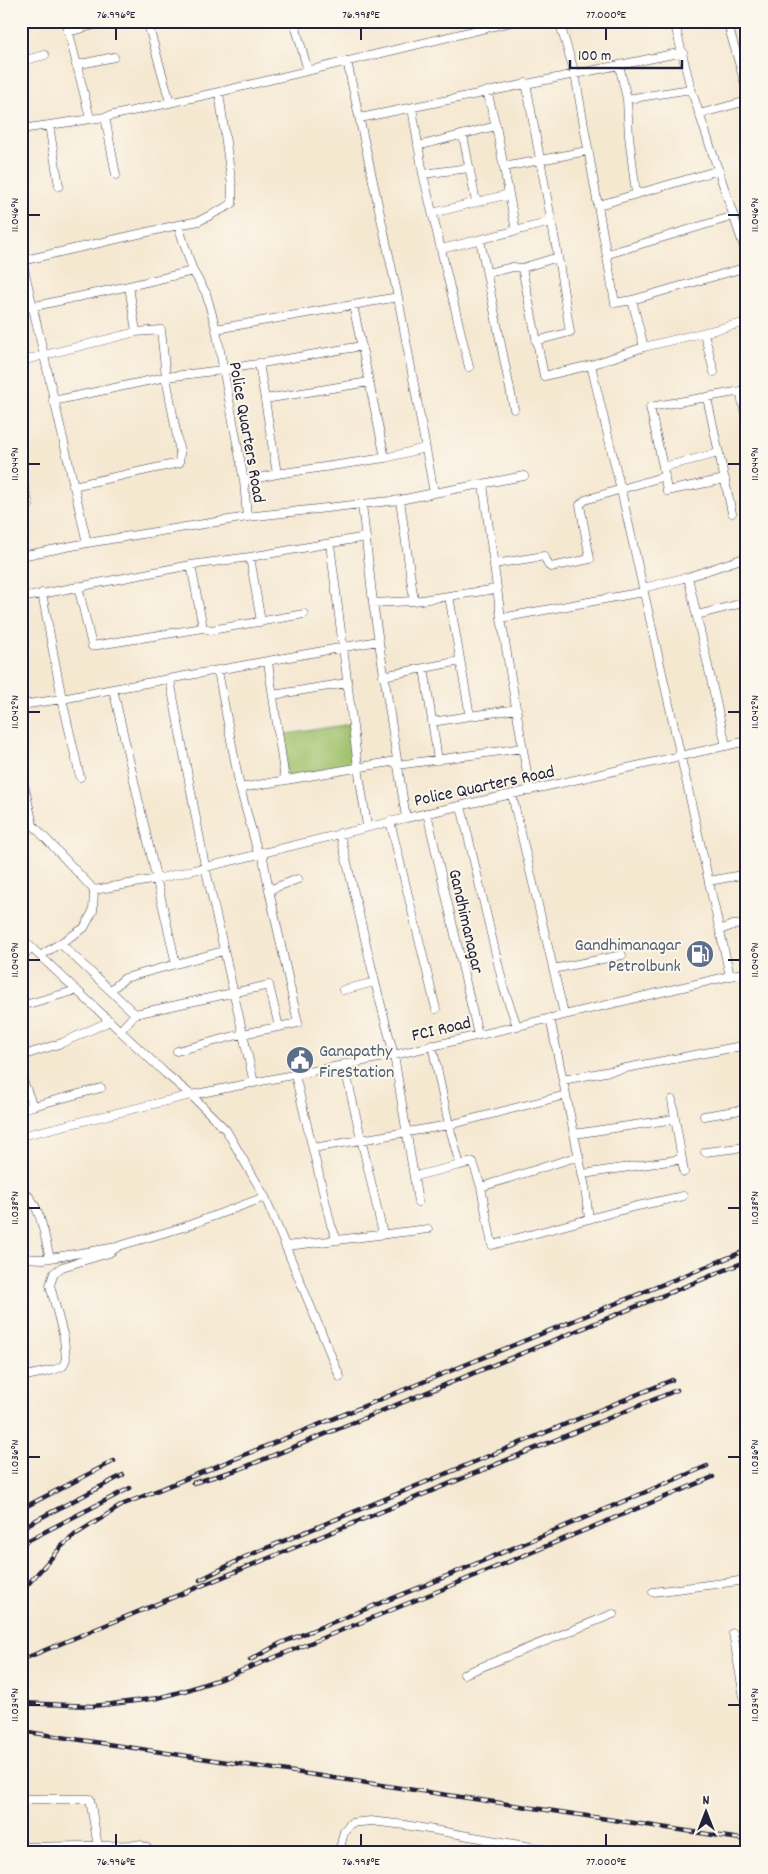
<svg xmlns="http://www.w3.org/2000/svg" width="768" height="1874" viewBox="0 0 768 1874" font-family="Dekko,sans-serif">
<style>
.green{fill:#9dc069;stroke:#607152}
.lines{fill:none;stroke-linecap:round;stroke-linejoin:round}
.minor-casing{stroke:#424052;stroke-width:9}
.minor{stroke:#fff;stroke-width:8}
.rail-casing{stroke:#22223b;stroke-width:4.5}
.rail{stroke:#fbf7ec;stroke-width:2.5;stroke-dasharray:8;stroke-linecap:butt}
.ticks{fill:none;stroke:#22223b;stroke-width:2}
.labels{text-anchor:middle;stroke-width:4;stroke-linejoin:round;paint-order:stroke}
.street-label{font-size:18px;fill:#22223b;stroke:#fbf7ec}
.service-label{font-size:18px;fill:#4e5e75;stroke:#fbf7ec;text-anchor:end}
.neatline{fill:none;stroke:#22223b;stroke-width:2}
.ticks-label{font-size:12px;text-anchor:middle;fill:#22223b}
</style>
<rect width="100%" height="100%" fill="#fbf7ec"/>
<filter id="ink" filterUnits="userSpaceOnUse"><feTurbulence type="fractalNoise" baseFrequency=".02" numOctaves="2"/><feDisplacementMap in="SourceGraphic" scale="10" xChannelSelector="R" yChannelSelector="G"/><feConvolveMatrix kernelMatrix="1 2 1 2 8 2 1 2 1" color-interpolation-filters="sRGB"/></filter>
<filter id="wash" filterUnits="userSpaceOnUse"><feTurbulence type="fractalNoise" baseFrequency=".0096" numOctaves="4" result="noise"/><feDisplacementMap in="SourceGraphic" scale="20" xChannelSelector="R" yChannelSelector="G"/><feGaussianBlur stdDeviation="1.12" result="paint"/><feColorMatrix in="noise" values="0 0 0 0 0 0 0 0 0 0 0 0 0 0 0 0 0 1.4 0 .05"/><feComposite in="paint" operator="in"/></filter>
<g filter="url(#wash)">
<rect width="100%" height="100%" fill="#f5e8d1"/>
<path class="green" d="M350 724 356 765 287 777 281 735Z"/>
</g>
<g filter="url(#ink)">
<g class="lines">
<defs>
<path id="minor" d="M66 21 90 118
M294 21 308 71
M559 21 575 74 615 303 632 300 644 347 591 365 621 490 730 976
M674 21 691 89 747 256
M727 21 747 91
M150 31 170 102
M68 32 110 21
M21 61 45 55
M347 61 398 297 434 493 400 500 362 504
M76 65 114 57
M619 65 627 99 629 136 636 194
M526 83 558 257 522 268 544 376 591 365
M487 91 496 126 516 231
M627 99 691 89
M412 108 423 174 469 367
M699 114 747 101
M105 117 116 175
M360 118 683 52
M49 125 59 186
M21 129 105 117 219 92 515 21
M463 135 476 202
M418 146 496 126
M504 167 587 151
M423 174 469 168
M599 205 719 170
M433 213 509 194
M178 225 199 221 232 204V186L219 92
M480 240 514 409
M441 249 551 222
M608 254 734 216
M22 260 87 543
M21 261 178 225 193 271 206 293 216 329
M487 273 513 267 522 268
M129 286 193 271
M398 297 216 329 244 481 247 517 362 504 373 603 406 818 747 741
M632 300 747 267
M21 309 129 286 136 332 161 330 166 377 222 370 362 346
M704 333 714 372
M536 341 570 332 558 257
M644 347 747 322
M21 361 136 332
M259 363 277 474
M740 391 747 422
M707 398 732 513
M265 399 369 382
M53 401 166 377 180 453 179 463 73 486
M719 453 663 467 667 491 725 479
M385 458 425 448
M663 467 650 407 747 390
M21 474 29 506 21 508
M244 481 277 474 385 458 353 305
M483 484 501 618
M434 493 524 476
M400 500 414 601 497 589
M330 544 358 767 367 826
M21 556 87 543 247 517
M250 557 261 622
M494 564 544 556 549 566 551 567 590 559 580 505 585 500 665 476
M191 565 203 628
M688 577 726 746
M78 586 92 646 203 628 211 630 304 614
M643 588 688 577 747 557
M42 593 62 699 113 689
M449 596 470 716 517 709
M21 598 191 565 250 557 366 537
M373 603 414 601
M697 615 747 602
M268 662 285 780
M424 668 438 760
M218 671 240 788 258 853
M383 676 460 661
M170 680 205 866 254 1083
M273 695 347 683
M21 705 62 699 80 777
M432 722 470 716
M397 765 523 748
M21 771 33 825 94 890 157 879 406 818
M240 788 396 761
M530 791 501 618 643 592
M512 795 564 1014
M461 806 504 989 517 1026
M427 813 478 1035
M390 821 436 1009
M340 833 375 982
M262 852 269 890
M709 881 747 874
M720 930 733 925 747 924
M21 938 165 1073 191 1095 394 1055 747 972
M60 943 135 1014 269 985 279 1027
M223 951 176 964 113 689 378 641
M21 955 33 949
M40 956 84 928 93 911 94 890
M553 969 622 955
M111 990 125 978 176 964
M343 990 375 982 394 1055 418 1202
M21 1006 77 990
M550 1018 585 1187 589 1219
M120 1031 135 1014
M177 1051 242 1034 298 1023 269 890 298 879
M21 1056 62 1043 110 1021
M344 1064 383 1234
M295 1075 331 1225 337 1240
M21 1076 33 1106 101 1088
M563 1080 747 1045
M672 1100 684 1172
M21 1109 33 1106
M704 1116 747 1109
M574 1134 675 1119
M21 1136 191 1095 226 1130 265 1197 340 1377
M313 1148 449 1125 566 1095
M705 1152 747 1147
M579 1156 481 1187 492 1245 633 1207 683 1196
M460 1165 473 1162 481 1187
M583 1174 682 1159
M415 1176 460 1165 449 1125 432 1045
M21 1190C41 1201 44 1237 50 1258
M287 1246 428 1229
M21 1258 44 1259 117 1247
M21 1377 54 1370 63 1366 66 1359 64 1338 50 1285 54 1273 62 1267 109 1253 119 1246 184 1227 265 1197
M653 1592 747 1580
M733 1633 747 1715
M464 1674 613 1614
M21 1799H90L99 1853
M21 1847 140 1845 147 1848 151 1853
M337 1853 340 1849 344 1831 351 1823 371 1821 405 1825 543 1849 554 1853"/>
</defs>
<use href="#minor" class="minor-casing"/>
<use href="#minor" class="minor"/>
<defs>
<path id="rail" d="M193 1483 240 1469 747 1261
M21 1509 114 1461
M21 1528 123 1475
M21 1544 130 1488
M200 1580 245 1557 672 1380
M21 1592 62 1546 76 1534 124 1504 747 1250
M21 1660 677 1390
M250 1660 281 1643 428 1584 707 1466
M21 1703 92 1706 112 1704 158 1698 187 1690 226 1677 431 1594 713 1477
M21 1731 747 1840"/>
</defs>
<use href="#rail" class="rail-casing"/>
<use href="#rail" class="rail"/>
</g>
</g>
<path class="ticks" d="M116 28V40M361 28V40M606 28V40M28 215H40M728 215H740M28 464H40M728 464H740M28 712H40M728 712H740M28 960H40M728 960H740M28 1208H40M728 1208H740M28 1457H40M728 1457H740M28 1705H40M728 1705H740M116 1834V1846M361 1834V1846M606 1834V1846"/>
<defs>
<symbol id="fuel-disc" viewBox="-11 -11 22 22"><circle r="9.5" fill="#5c6f8a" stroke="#fbf7ec"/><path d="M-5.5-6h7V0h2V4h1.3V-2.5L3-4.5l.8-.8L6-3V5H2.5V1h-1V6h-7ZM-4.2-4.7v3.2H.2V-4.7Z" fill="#fff"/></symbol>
<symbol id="civic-disc" viewBox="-11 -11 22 22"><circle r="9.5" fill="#5c6f8a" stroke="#fbf7ec"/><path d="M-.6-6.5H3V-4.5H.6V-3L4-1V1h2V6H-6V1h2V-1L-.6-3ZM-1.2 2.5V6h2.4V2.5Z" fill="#fff"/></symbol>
</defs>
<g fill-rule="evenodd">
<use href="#fuel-disc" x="684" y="938" width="32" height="32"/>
<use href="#civic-disc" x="284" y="1044" width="32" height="32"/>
</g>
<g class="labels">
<g class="street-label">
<text transform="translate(248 432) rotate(80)" y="6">Police Quarters Road</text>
<text transform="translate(484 785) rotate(-12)" y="6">Police Quarters Road</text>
<text transform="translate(467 921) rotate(77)" y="6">Gandhimanagar</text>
<text transform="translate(441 1028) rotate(-13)" y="6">FCI Road</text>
</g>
<g class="service-label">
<text x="681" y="950">Gandhimanagar<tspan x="681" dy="21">Petrolbunk</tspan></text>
<text x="319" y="1056" text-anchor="start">Ganapathy<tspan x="319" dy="21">FireStation</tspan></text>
</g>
</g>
<rect width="768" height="1874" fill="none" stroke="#fbf7ec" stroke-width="55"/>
<g transform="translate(706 1812)" stroke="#fbf7ec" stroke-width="4" paint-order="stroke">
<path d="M0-4L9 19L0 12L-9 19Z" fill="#22223b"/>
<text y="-8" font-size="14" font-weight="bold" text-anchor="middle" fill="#22223b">N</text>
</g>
<path d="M570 60v8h112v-8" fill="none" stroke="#22223b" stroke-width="2.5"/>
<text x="578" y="60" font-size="15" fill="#22223b" stroke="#fbf7ec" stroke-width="4" paint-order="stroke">100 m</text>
<rect x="28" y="28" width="712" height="1818" class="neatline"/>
<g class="ticks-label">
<text x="116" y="18">76.996°E</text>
<text x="361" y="18">76.998°E</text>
<text x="606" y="18">77.000°E</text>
<text transform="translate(14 215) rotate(-90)" y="4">11.046°N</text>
<text transform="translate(754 215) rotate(-90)" y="4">11.046°N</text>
<text transform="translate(14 464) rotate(-90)" y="4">11.044°N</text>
<text transform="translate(754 464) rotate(-90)" y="4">11.044°N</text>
<text transform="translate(14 712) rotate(-90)" y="4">11.042°N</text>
<text transform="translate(754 712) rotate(-90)" y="4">11.042°N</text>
<text transform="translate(14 960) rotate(-90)" y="4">11.040°N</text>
<text transform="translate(754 960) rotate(-90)" y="4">11.040°N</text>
<text transform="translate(14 1208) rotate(-90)" y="4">11.038°N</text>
<text transform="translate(754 1208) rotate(-90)" y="4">11.038°N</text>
<text transform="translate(14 1457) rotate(-90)" y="4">11.036°N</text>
<text transform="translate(754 1457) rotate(-90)" y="4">11.036°N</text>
<text transform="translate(14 1705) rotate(-90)" y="4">11.034°N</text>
<text transform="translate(754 1705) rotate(-90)" y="4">11.034°N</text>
<text x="116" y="1865">76.996°E</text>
<text x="361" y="1865">76.998°E</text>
<text x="606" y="1865">77.000°E</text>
</g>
</svg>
